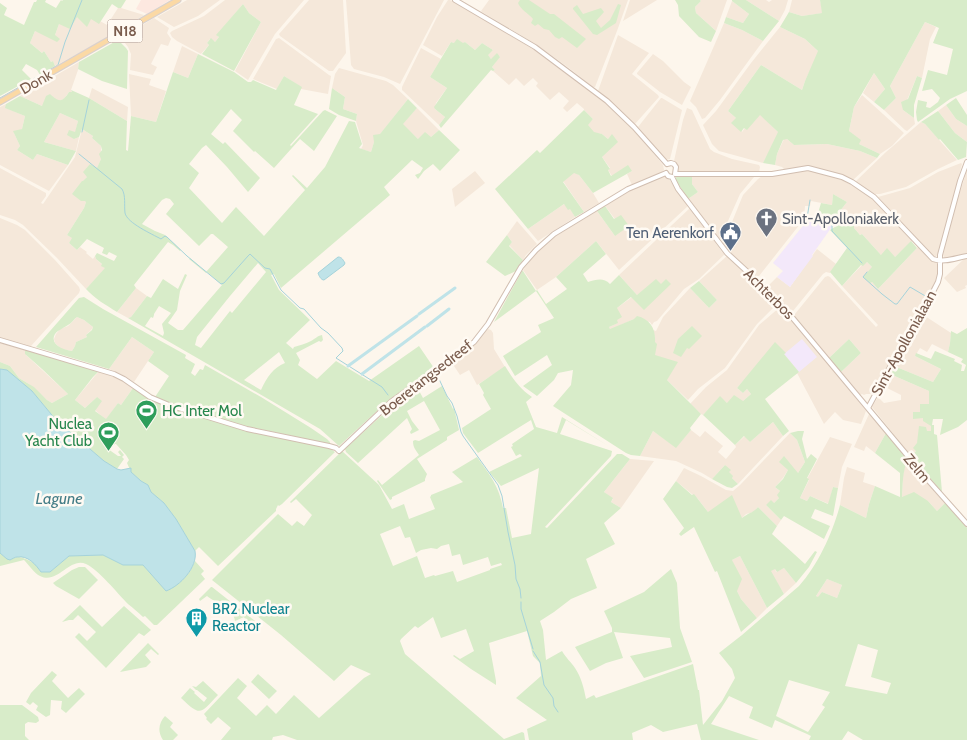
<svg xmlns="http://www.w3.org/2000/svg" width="967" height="740" viewBox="0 0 967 740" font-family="Cabin,sans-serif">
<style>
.residential{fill:#f5e8da}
.commercial{fill:#fde8e0}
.education{fill:#f3e8fa}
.green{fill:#d8ecc9;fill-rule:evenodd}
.water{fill:#bfe3e8;stroke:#a5d3da}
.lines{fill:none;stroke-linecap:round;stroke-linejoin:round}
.stream{stroke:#a5d3da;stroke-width:1}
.canal{stroke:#bfe3e8;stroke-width:3}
.minor-casing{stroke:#d1beb0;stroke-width:6}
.major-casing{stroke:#dad1cd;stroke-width:7}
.minor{stroke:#fff;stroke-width:4}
.major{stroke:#fbd9a5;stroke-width:4.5}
.labels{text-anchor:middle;stroke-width:5;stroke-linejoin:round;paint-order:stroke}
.shield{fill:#fffaf3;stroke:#a28b7f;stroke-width:1}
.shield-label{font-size:14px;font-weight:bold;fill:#7a5c4d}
.street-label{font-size:15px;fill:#7a5c4d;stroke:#fffaf3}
.worship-label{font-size:15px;fill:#5b616d;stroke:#fffaf3;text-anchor:start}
.service-label{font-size:15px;fill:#4e5e75;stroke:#fffaf3;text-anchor:end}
.leisure-label{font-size:15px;fill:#27864d;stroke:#fffaf3;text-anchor:start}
.culture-label{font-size:15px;fill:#0d838f;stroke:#fffaf3;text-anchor:start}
.water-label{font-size:16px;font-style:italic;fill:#437c86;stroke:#fffaf3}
</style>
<rect width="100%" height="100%" fill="#fdf6ec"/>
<path class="residential" d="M187 0H220L198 16 174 27 157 17Z
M225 0H304L275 34 248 80 235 71 261 22 249 13 243 4 217 35 219 37 215 42 210 39 207 43 209 45 201 54 177 41 172 37 170 33 172 31 204 16Z
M309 0H343L346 53 333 71H329L280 36 279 34Z
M346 0H444L400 84 384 77 354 69 351 65Z
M448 0H450L480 17 534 50 592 93 605 103 640 137 663 165 664 170 660 173 632 185 627 174 632 171 612 176 608 170 610 168 602 157 612 135 608 139 602 134 594 133 587 125 593 119 584 110V109L577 103 567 112 563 108 569 101 559 92 550 100 536 86 538 83 533 78 524 86 516 78 509 85 493 71 495 70 492 67 500 56 491 59 487 55 493 50 482 43 475 50 465 42 464 43H454L451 42 442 56 423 45 437 17Z
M489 0H628L617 31 595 87H593L569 68 537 45 482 12 481 11 484 7Z
M630 0H657L623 21Z
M700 0H727L716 31 696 13 695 7 701 1Z
M746 0H766L769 2 772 0H788L785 10 779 21Z
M792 0H820L823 13 802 16 789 12Z
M732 1 749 14 743 23 726 17Z
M118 8H121L144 15 114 34 55 66 53 61 51 62 44 51 42 53 30 43 35 31 55 35 59 24 76 16 91 18 98 23 100 21 107 25Z
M154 18 169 28 167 33 171 39 168 46 161 44 151 64 157 67 153 75 130 70 131 54 128 47 121 38Z
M925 22 936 27 930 39 922 78 917 76 903 110 914 118 915 124 907 131 905 130 884 110 896 98 890 86Z
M724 23 742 30 763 41 720 100 705 118 702 119 696 107 690 101Z
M780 27 805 39 819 52 805 81 802 90 761 65 728 111 736 118 742 132 745 128 747 129 760 114 779 133 763 163 719 151 712 144 703 125 716 111 751 63Z
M618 35 649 53 632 74 658 95 659 97 635 124 598 91Z
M279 38 329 75 331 76 328 94 301 89V87L284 76 277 89 253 79 276 39Z
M182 46 198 54 188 78 173 72Z
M421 48 441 59 430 77 447 88 436 103 435 109 445 117 439 125 402 90V87Z
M653 54 663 61 684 82 691 87 682 105 660 92 637 74V73Z
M79 62 78 70 71 90 72 92H69L64 99 60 101 56 100 52 96 42 106 20 96Z
M339 68 386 81 393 85 408 99 374 142 371 152 361 149 363 145 356 121 357 114 343 109 345 97 332 88 335 74Z
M874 73 885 89 874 102 863 93Z
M129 74 151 79 149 85 166 91 156 122 131 116Z
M92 88 128 107 127 121 89 98Z
M862 95 904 133 892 146 880 154 859 144 849 131 854 107Z
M661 98H662L682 110 670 159 666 160 638 127Z
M6 104V108L25 116 22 129 14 133 20 146 17 150 33 160 37 154 68 165 49 191 0 165V107Z
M946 105 956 119 967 126V142L955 133 938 111Z
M417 108 439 130 431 137 418 139 402 124Z
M687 108 692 110 710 149 714 152 732 159 759 165 760 167 759 172H681L678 171 677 165 674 161 683 120Z
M60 113 78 121 74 139 79 137 76 151 44 142Z
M921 122 925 124 957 160 938 169 906 187 880 194H875L855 182 886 152Z
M82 129 93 136 92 138 101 146V159L97 169 90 164 87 177 83 182 86 202 84 208 67 235 73 238 69 243 77 250 80 247 87 252 86 253 93 259 95 256 96 259 106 268 86 289 57 258 23 225 15 220 0 215V168L46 193V196L41 203 43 204 75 157Z
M784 139H787L794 145 827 144 860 151 877 158 853 180 844 176 811 166H804L785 170 782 167 775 165 777 154Z
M961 163 962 164 938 255 935 257 931 254 878 197 910 188 938 172Z
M807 170 841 179 871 197 912 241 895 257 881 255 862 234 860 235 854 228V224L850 218H847L840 211 847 202 833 194 832 205 811 201 810 206H805L804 219 759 276 756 277 733 256 723 244 743 195 758 179 762 176H775Z
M967 170V285L965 286 966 288 957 292 944 278 965 258 964 255 945 259 943 255 956 205Z
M475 171 485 183 455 207 452 189Z
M574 172 579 175 593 193 599 203 584 212 563 181Z
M664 176 669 179 688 206 619 270 596 241 556 277 537 290 523 270 538 251 556 236 597 211 615 236V219L605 206 640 185Z
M692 176H754V177L740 194 720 239 718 238 688 199 698 192 692 184Z
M564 204 570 208 575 217 538 241 528 229Z
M690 208 722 252 725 254 699 279 684 289 657 321 654 322 652 325 650 322 634 319 610 330 609 327 617 323V308L632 297 644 309 661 284 637 295 619 275Z
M0 218 17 225 25 230 55 260 79 287 80 290 79 293 31 346H28L0 339Z
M517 221 537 244 526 255 523 260 509 245 512 242 507 235Z
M918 247 931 260 937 263 938 271 935 283 920 311 871 394H866L864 395 862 394 860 395 841 372 861 353 849 339 829 358 795 317V314L825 277 828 276 830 277 876 327 878 325 842 286 862 265 867 262 872 267 871 281 878 289Z
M817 249 836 264 830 273 826 272 823 274 793 311H790L767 287 777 277 790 287Z
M727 256 767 294 776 303V305L757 324 725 368 698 389 688 400 667 380 655 355V337L653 330 656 331 663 317 690 288 709 308 717 300 699 281Z
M136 288 147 296 131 317 128 318 117 312Z
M780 307 790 317 866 411 861 424 843 420 835 412 824 424 797 373 799 372 784 354 743 381 737 388 743 393 747 389 751 394 743 401 727 403 720 397 703 415 701 414 690 404 706 387 727 370 759 325Z
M925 316 951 333 950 343 948 352 932 344 927 352 920 348 915 356 941 369 933 382 894 366Z
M77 317 84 320 93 327 92 329 86 335 87 337 76 342 75 346 72 351 61 349 55 343 54 339 56 334 60 329 68 326Z
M488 329 491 330 493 333 494 349 505 367 477 385 469 370 460 375 452 363 473 346Z
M132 337 154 352 134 382 119 373 109 369Z
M0 343 25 350 26 355 68 394 52 403 47 400 29 384 19 378 10 366 0 362Z
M99 371 117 377 133 388 121 405 118 403 106 420 95 410 97 397 85 408 75 400Z
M890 374 929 391V404L913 418H923L931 426V432L927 431 917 443 916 451 911 456 872 407 878 397 884 403 901 400V395L883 386Z
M869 414 886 433 875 453 866 446 864 451 854 447Z
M773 422 783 436 738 484 732 478 725 465 712 479 702 473 676 461 640 456 653 431 676 447 691 430 700 437 705 431 723 446 718 452 726 459 736 447 735 445 745 436 750 442Z
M790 433 797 440 805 462 798 473 788 470 783 478 775 487 781 492 779 498 774 503 766 505 781 520 777 526 758 507 754 512 746 514 742 518 708 512 698 499 693 495 676 481 684 468 701 476 726 490 733 491 740 485Z
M830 437 852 444 842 467 838 488 833 487 829 504 810 496 807 501 800 498 809 480 807 479Z
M630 459 654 461 621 508 611 502 613 499 604 492Z
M908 460 945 503 937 511 928 501 902 498 903 475 905 465Z
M847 467 865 473 863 482 875 486 869 504 866 518 840 505 844 478Z
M740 556 767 608 757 618 741 599 737 591 732 560Z
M775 568 776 572 784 568 796 583 784 594 770 571Z
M827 579 842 585 837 598 822 592 818 598 816 596Z"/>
<path class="commercial" d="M141 0H170L147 14 136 9Z"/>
<path class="education" d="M808 221 832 226 831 228 812 255 813 256 790 287 777 277 783 271 773 263 806 222Z
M802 339 817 357 799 372 784 354Z"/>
<path class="green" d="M37 0H46L45 2 56 8 61 0 62 1 63 0H126L121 8H118L112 4 99 24 91 19 87 27 77 17 70 29 59 24 55 35 60 39 57 42 35 31 30 43 42 53 44 51 51 62 53 61 55 66 40 75 37 70 26 64 22 70 31 79 0 96V3L7 8 4 15 24 25 34 2H36Z
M520 0H529L550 14H554L586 39 577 48 562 37 559 39 555 37 549 30 544 29 538 24 535 26 531 23 533 19C529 14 520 9 518 3Z
M675 0H700L701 1 695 7 696 13 716 31 711 42 699 37 679 16 678 5Z
M732 0H746L779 21 763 41 742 30 724 23 726 17 743 23 749 14 732 1Z
M820 0H967V91L950 99 918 122 917 120 916 112 918 100 927 102 926 107 930 108 938 102 940 98 932 89 922 91 928 70 947 75 953 49 933 43 939 28 925 22 890 86 896 98 884 110 874 102 885 89 874 73 854 107 849 131 861 140 859 144 880 154 877 158 860 151 827 144 794 145 787 139 783 140 777 154 775 165 763 163 778 132 760 115 747 130 744 128 741 132 731 123 736 118 728 111 761 65 802 90 805 81 818 51 805 39 780 27 789 12 802 16 822 13Z
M243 4 249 13 261 22 234 71 202 54 209 45 207 43 211 38 215 42 219 37 216 35Z
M618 4 621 5 616 23 597 35 593 34 573 9V8L577 5 583 14 601 8 604 12 596 21 601 28 610 20Z
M457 39 463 43 465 42 475 50 482 43 493 50 488 55 491 59 497 53 500 57 492 67 495 70 493 71 491 70 441 128 439 125 445 117 435 109 434 107 447 88 430 77 451 42 454 43Z
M118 40 126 48 128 51 127 89 102 81 78 69 79 62Z
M198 54 234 72 248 82H251L253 80 276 90 284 76 302 87 294 105 318 114 290 145 291 146 323 111 325 110 337 116 314 151 300 139 274 168 255 151 254 152 233 131 242 120 231 109 211 134 223 144 225 142 260 178 248 192 227 167 206 145 202 148 189 164 199 173 189 188 222 223 236 207 264 236 305 190 292 176 293 175 307 188 325 167 349 121 355 122 362 144 359 148 371 152 374 142 373 135 380 134 408 99 417 108 403 124 418 139 425 132 431 137 439 130 460 150 440 171 433 164 424 171 418 179 415 175 420 173 423 168 412 160 384 187 390 195 281 288 274 274 271 275 279 290 310 320 286 343 293 349 294 347C300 345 305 344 311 341 315 339 317 336 322 335L323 340 321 342 319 341 296 353 300 360 298 365 317 379 336 361 369 381 419 346 434 368 390 399 339 446 320 429 128 318 131 317 147 296 151 298 163 279 178 289 185 274 187 275 180 291 177 310 168 323 178 330H183L222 285 207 272 206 273 189 259 190 258 206 272 228 247 213 234H211L199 246 166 214 174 204 170 199 166 198 162 200 142 224 155 231 165 235 181 250 180 251 173 245 168 242 134 285 136 288 117 312C106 305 95 299 86 289L105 268 101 266 102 264 96 259 95 256 97 253 114 261 117 256 109 252 107 255 102 253 104 248 87 239 77 250 69 243 72 238 67 235 84 208 86 202 85 201H81L72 194 82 181H83L87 177 83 172 90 164 97 168 101 159 99 154 102 150 101 146 92 138 93 136 82 129 79 137 74 139 67 135 69 130 75 132 78 121 60 113 44 142 76 151 68 165 37 154 33 160 17 150 20 146 13 131 22 129 25 116 5 108 6 104 20 96 42 106 46 96 50 94C59 102 62 103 69 92H72L71 90 89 98 127 121 126 150 128 151 131 116 156 122 173 72 188 78ZM258 263 266 272 232 313 230 311 201 348 195 345 197 337 230 296ZM159 306 171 313 162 324 164 333 163 336 145 326 151 317 153 318 154 315V314ZM279 352 285 363C273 368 267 377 261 390L244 380Z
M917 76 922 78 914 105V118L903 110 901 102 908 99Z
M332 88 345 97 343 109 357 114 356 121 339 115 329 109Z
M956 98 967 115V126L956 119 946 105Z
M584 110 593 119 588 125 594 132 602 134 608 139 612 134 618 142 602 157 610 169 608 170 611 176 628 165 632 171 593 193 579 175 574 173 563 182 584 212 575 217 570 209 568 210 564 204 528 229 495 189 537 150 540 153Z
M938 111 955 133 967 142 966 157 958 160 940 139 939 140 925 124 921 122Z
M677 176H692V184L698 192 688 199 675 179Z
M833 194 847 202 840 211 847 218 834 224 816 220 821 203 832 205Z
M605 206 614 219 621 215 629 226 615 236 597 211Z
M850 218 854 224V228L860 235 862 234 881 255 887 248 895 257 911 241 917 248 878 289 872 282 870 283 863 277 872 267 867 262 863 266 861 265 842 286 830 272 847 248 830 230Z
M507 235 512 242 509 246 523 260 516 271 505 276 486 262Z
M596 241 606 254 583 274 588 282C596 280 603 277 610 284L619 275 637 295 656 279 661 284 666 279 671 284 644 310 631 297 617 308 622 317 617 320 618 323 609 327 610 329 634 319 637 316C650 319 656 329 655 342L657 344 655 355 678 362 667 380 701 414 690 428 691 430 676 448 653 431 640 456 631 455 626 453 553 406 571 385 573 370 558 373 554 380 537 396 523 386 552 365 547 355 515 376 503 356 541 332 538 325 554 318 536 291 494 322 522 271H523L536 291 537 290 546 304 567 289 556 277Z
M699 281 717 300 709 308 690 288Z
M84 297 103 309 186 355 185 358 195 364 191 373 195 376 200 369 203 370 205 365 261 397 311 428 327 439 330 442V444L241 425 171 404 155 397 169 376 148 361 154 352 132 337 109 369 36 347 79 298ZM77 317 84 320 93 327 92 330 86 335 87 337 76 342 75 346 72 351C64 350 49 345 55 334 58 330 64 328 68 325 72 323 74 319 77 317Z
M692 326 702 336 689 349 687 348 681 357 673 353 678 339Z
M967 328V420L958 427 940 435 943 419H933L932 425H934V434L937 435 942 492 911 456 916 451 913 448 917 443 919 426 926 427 927 431H931V426L923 421V418L913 419V412H920V404H929V391L890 374 894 366 933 382 941 369 915 356 916 353 931 359 935 351 955 359 954 361 962 365 961 371H964L966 365 961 362 963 359 948 352 950 343 951 331 957 334Z
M849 339 861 353 841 372 829 358Z
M775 342 786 353 784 354 799 372 765 399 789 431 783 436 773 422 750 442 744 436 735 445 703 415 720 396 727 403 734 395 743 401 751 394 747 389 743 393 737 388Z
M25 350 99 371 93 377 75 400 85 408 97 397 102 401 95 411 106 419 118 403 121 405 133 388 152 401 176 409 249 431 328 447 335 452 282 504 279 506 278 505 276 509V511L218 566 199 547 195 551 176 519 164 503 151 492 148 485 141 481 131 472 127 463 129 460 126 455 116 444H115L108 449 118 456H121L118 452 120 450 124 455 122 457 124 459 117 469 104 461 56 420 32 391 7 370 0 369V362L10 366 19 378 34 387 47 400 52 403 68 394 42 369 25 354Z
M505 366C513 379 520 389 532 397L526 402 536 427 557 433 562 417 610 447 566 420 560 434 612 451 611 456 545 527 547 528 617 454H622L630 459 604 492 613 498 611 502 621 508 604 523 615 544 586 559 597 588 571 599 554 612 540 621 543 630 546 660 562 651C566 658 571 662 575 668 581 677 584 688 586 699L594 695 596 698 693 664 698 690H699L703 725 722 701 735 678 732 669 719 653 742 635 799 586C818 565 833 532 840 505L866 518 869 504 875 486 900 497V473L875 453 886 433 908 460C902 471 903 485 902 497L914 492 928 501 937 511 945 503 967 528V740H863L848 731 842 740H809L811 736 807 734 775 720 772 728 749 718 753 707 729 696 711 724 759 740H701L697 724 663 732 651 725 632 733 633 740H529L527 729 547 720 516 698 541 676 540 663 533 656 527 631 489 643 496 681V685L471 669 453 656 454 655 460 659 474 651 466 629 441 638 433 617 418 628 415 626 401 639 400 641 405 654 504 739 522 732 524 733 525 740H297L283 735 273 737 272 740H221L231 728 218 717 211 724 206 719 207 718 204 714 238 678 247 686 237 698 256 716 267 705 276 714 294 695 319 718 364 678 371 674 351 665 334 681 281 635 212 580 278 514 292 526 297 521 304 526 312 515 296 499 291 503 290 502 342 451 379 485 392 509 404 504 409 519 435 509 430 497 431 496V495L463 482 452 472 477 457C490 475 499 486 503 508H506L512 538 531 534 539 468 501 486 489 472 522 456 520 454 516 456 511 447 513 446 512 444 534 429 531 420 478 453 463 433 462 428 491 409 483 395 484 393 479 384ZM400 526 405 538 410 537 416 553 421 550 431 548 437 549 441 546 449 544 452 556 460 554 463 565 488 557 491 566 501 563 502 565 490 569V570L457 582 453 571 435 576 434 575 425 578 417 556 393 566 380 534ZM827 579 842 585 837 598 822 592 818 597 816 596ZM858 644 878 650 871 677 891 683 887 694 845 686ZM789 680 830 692 822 705 825 707 808 732 776 716Z
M442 386 453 409 454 408 459 430 447 437V440L417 459 427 474 425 479V481L392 497V499L390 500 377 481 378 480 382 485 419 455C416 450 413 448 413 441L415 440 419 441 440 430 424 401 407 411 412 421 419 430 411 434 410 432 412 429 407 418 358 463 346 452 345 449 393 405 417 387 423 398Z
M798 431H804L802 439 807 459 811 454 817 459 807 478 809 479 800 498 807 501 810 496 828 504 833 487 838 488 833 516 815 509 811 518 830 526 824 539 784 516 781 520 766 505 771 500 774 503 779 498 777 495 780 491 775 487 783 479 788 470 779 462 784 456 798 473 805 462 797 440 790 433Z
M725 465 731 470 729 472 733 476 732 478 738 484 732 488 727 487 712 479Z
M676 481 692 495 694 494 708 512 732 495 742 518C748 513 753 513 758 507L777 526 772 534 805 564 815 551 817 552 809 567 796 583 784 568 777 572 775 569 771 571 784 594 767 608 740 556 732 560 742 579 737 591 741 599 757 618 741 632 717 571 715 572 694 527 681 536 679 534 684 528 663 499Z
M0 553 7 559C11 558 15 557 19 557 28 558 41 568 50 572L69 556 103 555 123 565H143L166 591C180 583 189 577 195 561L204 571 201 574 205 579 157 625H154L145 616 143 617C138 612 133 608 128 604 117 593 99 570 86 564 69 557 58 585 40 576 34 573 29 565 24 560L0 566Z
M79 567H85L98 580 79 599 56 586 53 583 72 570Z
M671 569 677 583 680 628 692 662 644 678 630 656 672 647 670 638 614 632 623 658 606 663 590 671 575 647 612 632V628L604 611 644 592Z
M211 587H212L259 624 250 632 245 628 243 625 247 623 244 617 235 621C234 607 215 603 207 596L200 601 199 599Z
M80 605 102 627 124 606 151 630 144 636 139 633 106 668 75 637 79 633 87 641 96 632 78 615 73 620H69L62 622Z
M148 643 159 654 158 655 151 649 145 655 151 662 146 667 120 672Z
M52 671 57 675 52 681 68 698 79 688 85 694 66 713 61 709 62 701 51 700 50 715 46 717 36 710 38 706 33 702 30 705 26 702 31 693Z
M258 674 277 691 269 699 251 682Z
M203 681 218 695C200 714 201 717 181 698L190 688 195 692 194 693 204 702 207 698 197 690H196L192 686 196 687Z
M0 705H22L38 717 39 721 36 723 28 722 25 724V736L29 740H0Z
M165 716 173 723 170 727 178 735 173 740H163C157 731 159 723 165 716Z"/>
<path class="water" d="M338 257C342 257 343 260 345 263L344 265 324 280C321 280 319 276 318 273Z
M0 369 7 370 32 391 56 420 104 461 117 469 121 470 131 468V472L141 481 148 485 151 492 164 503 176 519 195 551C198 567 180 586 166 591L143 565H123L103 555 69 556 50 572H41C36 565 28 555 17 557 15 557 12 559 10 560L7 559 0 553Z"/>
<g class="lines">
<path class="stream" d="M0 98 58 65 65 42 82 0
M82 132 89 100
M79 154 122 189C126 196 124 205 125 213 127 223 152 234 161 239L165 236 167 237 187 256 221 284 224 283 248 256 250 254 265 268 270 269 281 290 300 308 304 309 321 328 328 333 342 348 343 351 336 358 382 387 388 395
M810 200 807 218 832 225
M832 226V231L862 263
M867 272 863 277 882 294 895 304H897L910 287 927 297
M439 379 447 396 452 403 457 416 461 432 463 436 498 485 502 496 508 532 515 565 516 579 520 589 521 598
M521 602V609L533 649
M533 651 540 662 544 685 553 698 554 706 558 712"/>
<path class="canal" d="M419 314 455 288
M427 326 449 309
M348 366 417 316
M362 374 425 327"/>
<defs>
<path id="minor" d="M455 0 535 47 607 101 634 127 667 164
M667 164 671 163 674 164 676 167 675 174
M666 173 668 176 672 177 678 189 727 253 765 288 791 316 927 479 967 524
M675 174H772L808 168 842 177 852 182 874 197 933 259C944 263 955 258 967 256
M0 340 114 374 124 379 150 397 169 405 247 429 329 446 336 448 339 451 392 401 460 353 474 342 488 324 521 267 536 250 554 234 628 189 666 173
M868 408 896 356 922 313 938 282 940 274V255L960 181 967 162"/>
<path id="major" d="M0 102 178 0"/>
</defs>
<use href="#minor" class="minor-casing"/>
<use href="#major" class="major-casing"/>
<use href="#minor" class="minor"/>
<use href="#major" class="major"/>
</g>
<defs>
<symbol id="church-pin" viewBox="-11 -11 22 30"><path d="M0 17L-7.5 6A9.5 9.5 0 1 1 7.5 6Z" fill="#6b7280" stroke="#fffaf3"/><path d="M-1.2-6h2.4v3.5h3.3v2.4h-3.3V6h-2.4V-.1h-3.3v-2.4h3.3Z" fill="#fff"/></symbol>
<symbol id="civic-pin" viewBox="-11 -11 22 30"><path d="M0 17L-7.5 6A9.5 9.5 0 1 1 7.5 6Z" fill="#5c6f8a" stroke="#fffaf3"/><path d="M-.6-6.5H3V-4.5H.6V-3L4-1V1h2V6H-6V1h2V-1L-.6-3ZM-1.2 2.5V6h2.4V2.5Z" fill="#fff"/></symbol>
<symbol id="stadium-pin" viewBox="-11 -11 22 30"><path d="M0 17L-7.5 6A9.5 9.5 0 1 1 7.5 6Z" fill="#2e9e5b" stroke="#fffaf3"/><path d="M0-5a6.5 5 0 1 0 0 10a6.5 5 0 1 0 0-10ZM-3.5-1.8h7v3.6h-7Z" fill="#fff"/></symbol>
<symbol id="building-pin" viewBox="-11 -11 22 30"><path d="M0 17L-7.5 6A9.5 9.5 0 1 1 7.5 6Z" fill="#0f9aa8" stroke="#fffaf3"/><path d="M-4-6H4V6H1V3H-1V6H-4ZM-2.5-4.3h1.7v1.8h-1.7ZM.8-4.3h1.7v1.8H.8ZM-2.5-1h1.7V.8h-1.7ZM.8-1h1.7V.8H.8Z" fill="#fff"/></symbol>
</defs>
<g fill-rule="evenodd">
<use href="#church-pin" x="754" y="206" width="25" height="34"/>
<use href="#civic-pin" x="718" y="220" width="25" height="34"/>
<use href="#stadium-pin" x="134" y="398" width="25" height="34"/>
<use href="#stadium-pin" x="96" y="420" width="25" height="34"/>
<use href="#building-pin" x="184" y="606" width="25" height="34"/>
</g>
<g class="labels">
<rect class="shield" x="107.5" y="19.5" width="35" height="23" rx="4"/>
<g class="shield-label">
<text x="125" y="36">N18</text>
</g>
<g class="street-label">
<text transform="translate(36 82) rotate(-30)" y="5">Donk</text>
<text transform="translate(769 294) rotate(45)" y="5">Achterbos</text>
<text transform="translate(904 343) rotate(-61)" y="5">Sint-Apollonialaan</text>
<text transform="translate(426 378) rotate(-38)" y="5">Boeretangsedreef</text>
<text transform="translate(917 468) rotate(50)" y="5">Zelm</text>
</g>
<g class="worship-label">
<text x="782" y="224">Sint-Apolloniakerk</text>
</g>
<g class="service-label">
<text x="714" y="238">Ten Aerenkorf</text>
</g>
<g class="leisure-label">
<text x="162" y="416">HC Inter Mol</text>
<text x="92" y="429" text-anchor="end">Nuclea<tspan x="92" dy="17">Yacht Club</tspan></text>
</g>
<g class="culture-label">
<text x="212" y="614">BR2 Nuclear<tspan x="212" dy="17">Reactor</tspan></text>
</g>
<g class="water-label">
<text x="59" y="504">Lagune</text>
</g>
</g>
</svg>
